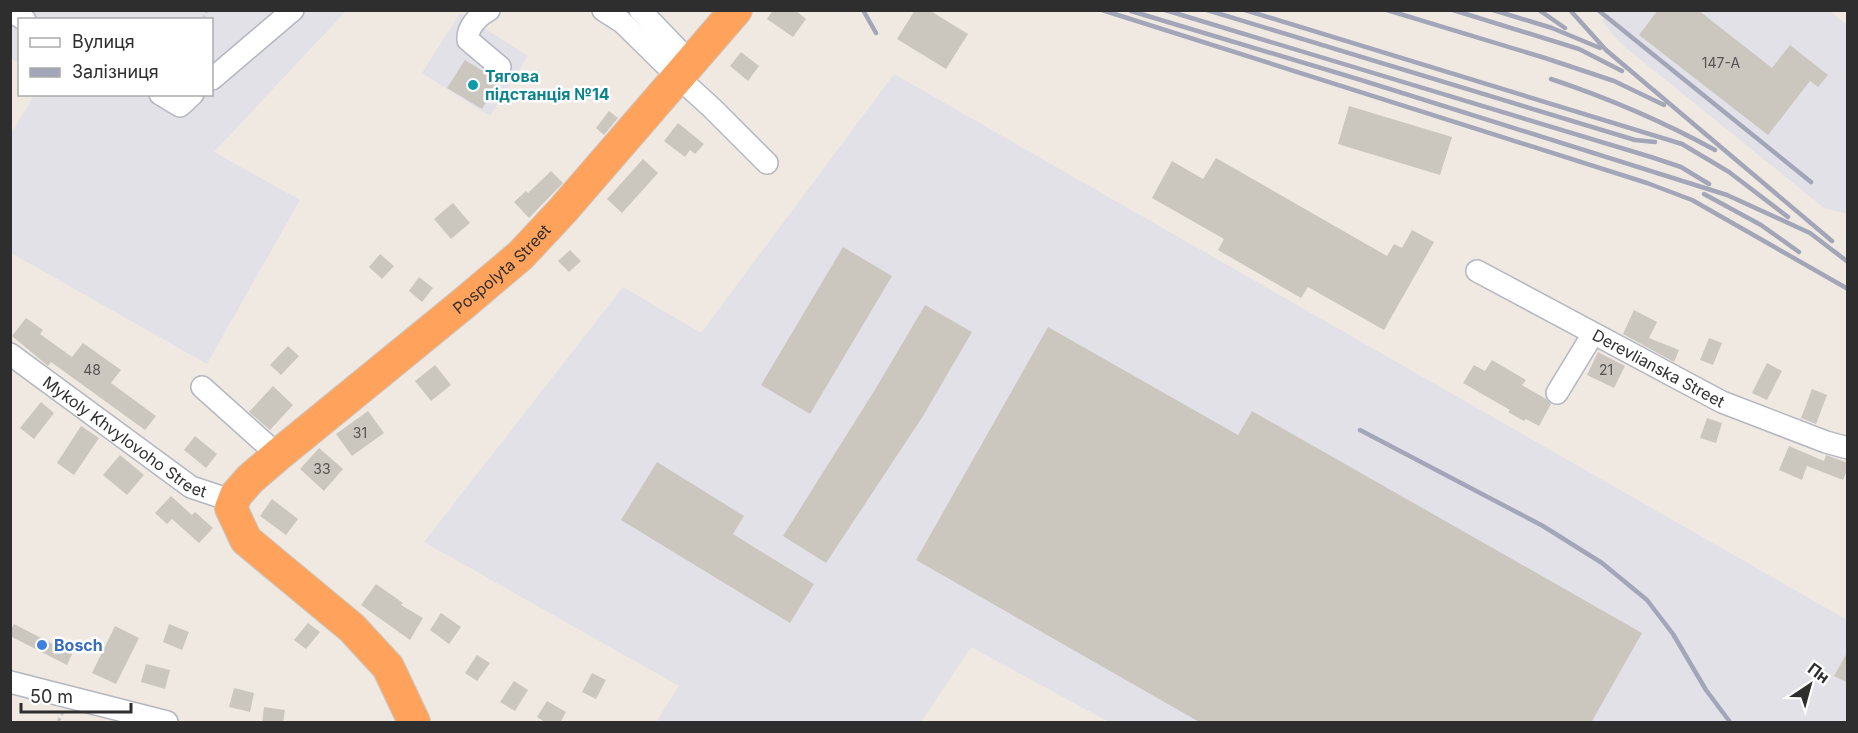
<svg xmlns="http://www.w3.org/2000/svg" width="1858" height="733" viewBox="0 0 1858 733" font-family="Inter,sans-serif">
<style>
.industrial{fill:#e3e1e8}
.building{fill:#cbc7bf}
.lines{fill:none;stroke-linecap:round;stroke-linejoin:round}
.minor-casing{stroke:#b4b7c1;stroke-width:24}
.highway-casing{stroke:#c9c9c9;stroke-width:34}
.path{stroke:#c9c9c9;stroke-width:3;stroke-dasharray:4.5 3;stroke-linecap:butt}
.minor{stroke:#fff;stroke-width:21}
.highway{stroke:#ffa35c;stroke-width:32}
.rail{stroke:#a3a6b8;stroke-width:4.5}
.culture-dot{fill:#0f9aa8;stroke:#fff;stroke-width:2}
.shop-dot{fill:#3f7fe0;stroke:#fff;stroke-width:2}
.labels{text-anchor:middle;stroke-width:5;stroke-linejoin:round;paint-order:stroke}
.number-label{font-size:14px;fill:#555452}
.culture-label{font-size:16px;font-weight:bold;fill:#0d838f;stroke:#fff;text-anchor:start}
.street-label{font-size:16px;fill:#2e2e2e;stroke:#fff}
.shop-label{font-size:16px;font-weight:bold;fill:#366cbe;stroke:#fff;text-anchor:start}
</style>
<rect width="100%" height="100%" fill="#efe9e1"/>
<path class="industrial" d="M1609 10H1828L1847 25V214L1824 208 1625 47 1613 35 1602 20Z
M11 11H346L214 152 300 200 207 364 11 253 10 136 34 95 212 94V20H20L19 64 11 58Z
M460 13 528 56 490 116 422 73Z
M894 74 1847 620V722H1109L971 647 921 722H656L679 686 424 542 623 287 701 333Z"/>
<path class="building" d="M773 10H795L806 19 793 37 767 19Z
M915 10H929L968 34 946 69 897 39Z
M1658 10H1698L1772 68 1790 45 1828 75 1818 87 1810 81 1768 135 1639 35Z
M741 52 759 66 748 81 730 66Z
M465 60 499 81 482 109 447 88Z
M1349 106 1452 137 1440 175 1338 144Z
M609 111 618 118 604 135 596 128Z
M678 123 704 144 695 154 690 150 685 157 664 141Z
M1216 158 1387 256 1394 244 1402 248 1412 230 1434 242 1384 330 1308 287 1301 298 1218 250 1224 239 1152 198 1172 161 1203 179Z
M643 159 658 173 622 213 607 199Z
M551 171 563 183 529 218 514 202 526 191 528 193Z
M453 203 470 223 451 239 434 219Z
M843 247 892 276 810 414 761 385Z
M570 250 581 261 569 272 558 261Z
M380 254 394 266 382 279 369 267Z
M419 277 433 288 422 302 409 291Z
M925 305 972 332 923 416 826 563 783 536 876 388Z
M1634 310 1657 322 1649 338 1679 350 1674 362 1623 334Z
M26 318 43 330 40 334 72 357 83 343 121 370 111 383 156 416 145 430 51 362 48 366 12 336Z
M1048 327 1238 435 1252 411 1642 633 1591 723H1201L916 560Z
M1709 338 1722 343 1713 365 1700 360Z
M288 346 299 356 281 375 270 365Z
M1598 352 1625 366 1614 388 1587 375Z
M1492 360 1526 380 1522 385 1546 399 1551 404 1539 426 1526 419 1524 421 1508 412 1510 410 1463 383 1474 365 1485 371Z
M1767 363 1782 371 1767 400 1752 393Z
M435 365 451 385 431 401 415 381Z
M273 386 293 405 270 430 249 412Z
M1812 389 1827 395 1816 424 1801 418Z
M41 402 54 413 34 439 20 428Z
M368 411 384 433 352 456 336 434Z
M1707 418 1722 423 1716 443 1700 438Z
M81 426 99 438 74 475 57 463Z
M195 436 217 454 206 468 184 450Z
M1789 446 1824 461 1826 455 1848 463V468L1843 480 1807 466 1802 480 1779 470Z
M319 448 343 469 324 491 300 469Z
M120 455 144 475 127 495 103 475Z
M657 462 744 516 733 534 814 584 790 623 621 520Z
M171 496 192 515 195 512 213 528 199 543 172 519 167 524 155 513Z
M272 499 298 519 286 535 260 516Z
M376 584 403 603 401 605 423 618 410 640 361 605Z
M441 613 461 627 449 644 430 630Z
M308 623 320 632 306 649 294 640Z
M14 624 72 654 67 665 10 636V631Z
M169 624 189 632 182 650 163 642Z
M115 626 139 638 116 684 92 673Z
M1848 651V683L1834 676Z
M477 655 490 663 477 681 465 673Z
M146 664 170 670 165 689 141 682Z
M592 673 606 680 596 699 582 692Z
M514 681 528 690 515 711 500 702Z
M234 688 254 693 250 712 229 707Z
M547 701 566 712 560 723H546L537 717Z
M264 707 285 710 283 723H262Z"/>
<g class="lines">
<defs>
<g id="minor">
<path d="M489 10C478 16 467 27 468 40L500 67"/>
<path d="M603 10 622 22 678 77 712 108 767 163"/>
<path d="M640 10 691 63"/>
<path d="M10 11 25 20"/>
<path d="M212 79 293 10"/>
<path d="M160 94 180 106 193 94"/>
<path id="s1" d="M1477 271 1722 402 1826 442 1848 448"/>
<path id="s2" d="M10 354 191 487 221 497 236 495"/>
<path d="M202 387 278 455"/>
<path d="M1557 393 1593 334"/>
<path d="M10 682 167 722"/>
</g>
<g id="highway">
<path id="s3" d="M414 722 388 667 352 628 246 540 231 508 236 495 250 479 278 455 463 304 521 255 563 210 736 10"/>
</g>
</defs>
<use href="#minor" class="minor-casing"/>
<use href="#highway" class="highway-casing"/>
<path class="path" d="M203 20 207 10
M58 722 63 712"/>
<use href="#minor" class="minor"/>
<use href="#highway" class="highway"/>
<path class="rail" d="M863 10 876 33
M1102 10 1647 183 1692 200 1848 289
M1165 10 1651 157 1681 167 1709 184
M1207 10 1635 140 1655 142
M1245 10 1682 144 1729 172 1788 217
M1387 10 1545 58 1614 81 1664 105
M1453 10 1579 49 1622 71
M1493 10 1552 28 1600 48
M1539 10 1565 28
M1570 10 1606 50 1832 241
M1598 10 1811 182
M1131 11 1361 80 1727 195 1810 233 1848 262
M1551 79C1608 98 1662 121 1715 150
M1704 194 1761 225 1799 252
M1360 430 1543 526 1602 563 1647 600 1673 634 1706 690 1730 722"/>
</g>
<circle class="culture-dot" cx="473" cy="85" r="6"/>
<circle class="shop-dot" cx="42" cy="645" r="6"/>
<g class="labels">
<g class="number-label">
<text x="1721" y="68">147-А</text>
<text x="92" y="375">48</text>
<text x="1606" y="375">21</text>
<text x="360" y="438">31</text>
<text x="322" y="474">33</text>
</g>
<g class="culture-label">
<text x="485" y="82">Тягова<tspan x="485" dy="18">пiдстанцiя №14</tspan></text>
</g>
<g class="street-label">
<text dy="6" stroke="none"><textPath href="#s3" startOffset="650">Pospolyta Street</textPath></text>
<text dy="6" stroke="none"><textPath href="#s1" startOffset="206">Derevlianska Street</textPath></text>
<text dy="6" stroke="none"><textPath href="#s2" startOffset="142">Mykoly Khvylovoho Street</textPath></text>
</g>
<g class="shop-label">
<text x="54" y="651">Bosch</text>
</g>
</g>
<rect width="1858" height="733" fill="none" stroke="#2e2e2e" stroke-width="24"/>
<rect x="18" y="18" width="195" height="78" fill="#ffffff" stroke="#ababab" stroke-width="1.5"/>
<rect x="30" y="38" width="30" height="9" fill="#ffffff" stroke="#ababab" stroke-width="1.5"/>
<text x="72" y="48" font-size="18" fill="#2e2e2e">Вулиця</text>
<rect x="30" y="68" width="30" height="9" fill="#a3a6b8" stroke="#ababab" stroke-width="1.5"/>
<text x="72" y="78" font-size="18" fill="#2e2e2e">Залізниця</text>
<g transform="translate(1810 685) rotate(36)" stroke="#ffffff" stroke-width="4.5" paint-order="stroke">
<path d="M0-4.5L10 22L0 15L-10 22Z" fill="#2e2e2e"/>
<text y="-9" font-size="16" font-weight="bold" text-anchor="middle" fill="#2e2e2e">Пн</text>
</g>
<path d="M21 703v9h110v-9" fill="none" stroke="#2e2e2e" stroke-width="3"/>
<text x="30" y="703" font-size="18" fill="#2e2e2e" stroke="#ffffff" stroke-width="4.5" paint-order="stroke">50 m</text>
</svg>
